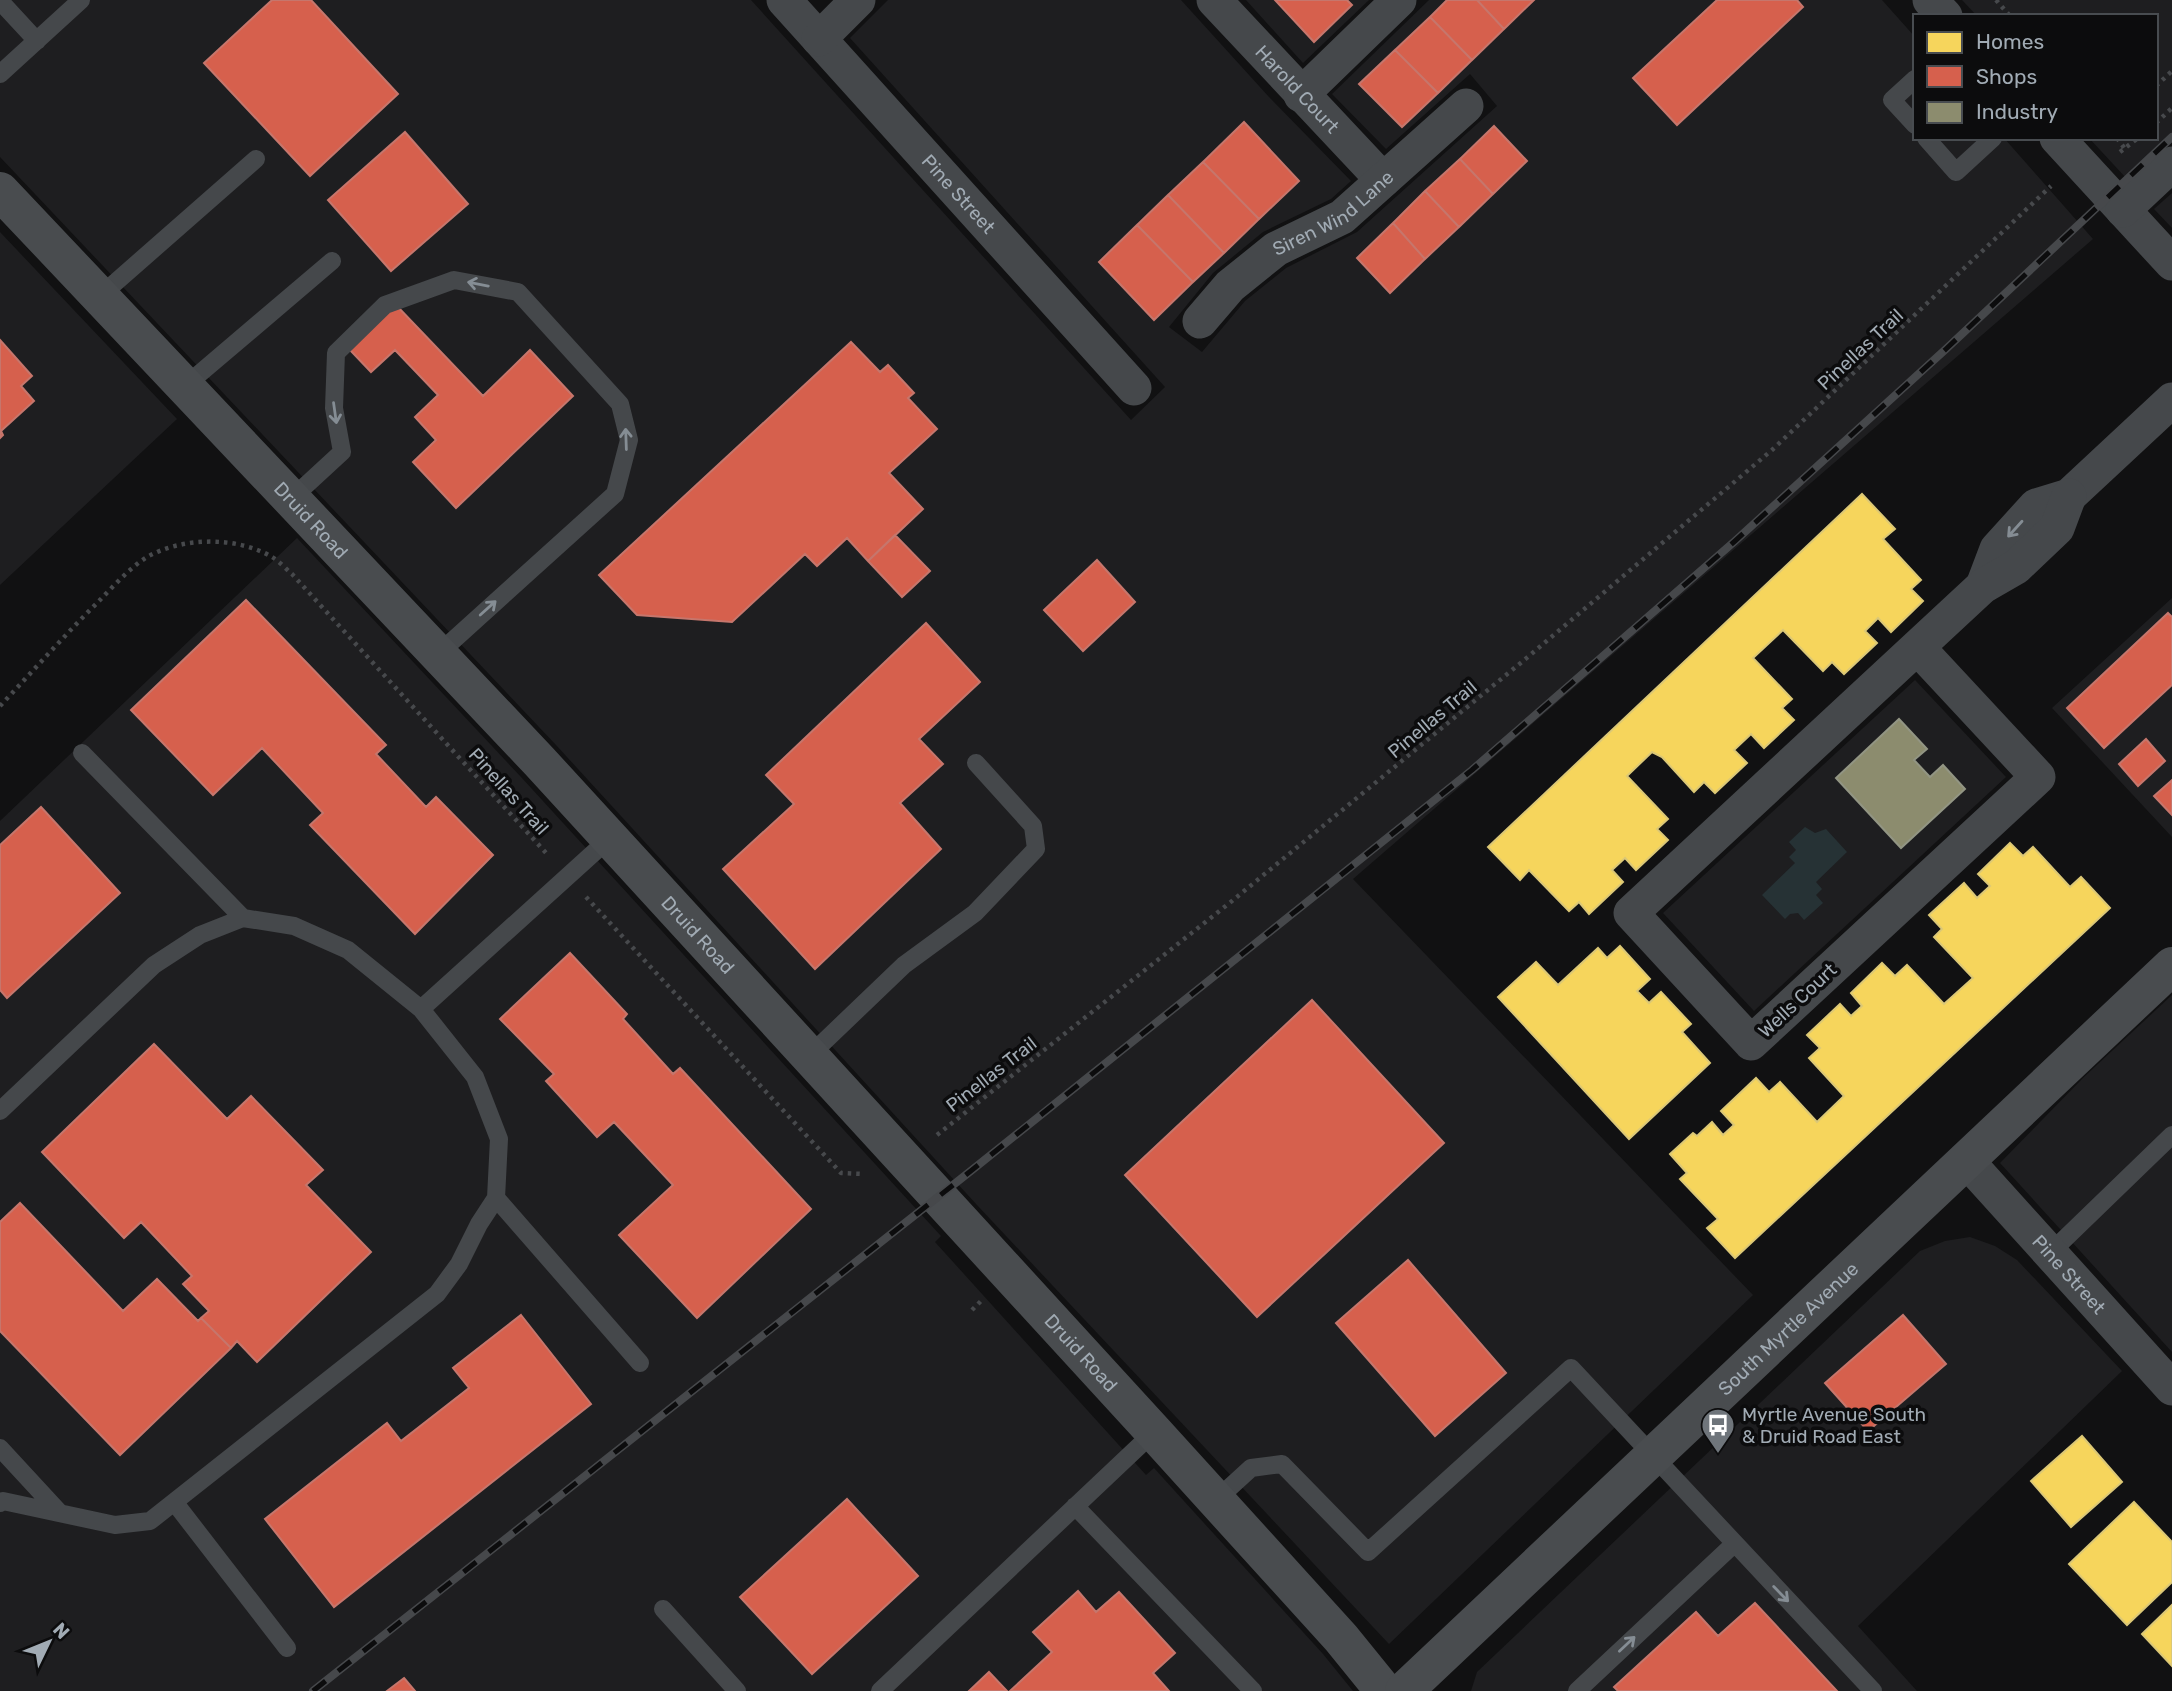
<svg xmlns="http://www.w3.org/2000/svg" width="2172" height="1691" viewBox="0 0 2172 1691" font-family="Rubik,sans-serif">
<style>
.built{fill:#1e1e20}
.water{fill:#263235}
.homes{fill:#f6d55c;stroke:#dcc876;stroke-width:2}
.shops{fill:#d6604d;stroke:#c6766c;stroke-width:2}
.industry{fill:#8c8c6e;stroke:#929583;stroke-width:2}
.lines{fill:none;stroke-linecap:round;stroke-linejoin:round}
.path{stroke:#47494c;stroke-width:4.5;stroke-dasharray:3.5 5;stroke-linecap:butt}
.lane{stroke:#45484b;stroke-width:18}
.street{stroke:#45484b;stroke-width:35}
.secondary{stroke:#494c4f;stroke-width:38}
.rail-casing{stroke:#46484b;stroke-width:8}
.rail{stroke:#0c0c0d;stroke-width:5;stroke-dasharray:16;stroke-linecap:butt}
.oneway{stroke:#858d94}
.labels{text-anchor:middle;stroke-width:7;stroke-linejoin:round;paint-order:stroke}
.street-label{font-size:19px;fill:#a1abb4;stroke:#0c0c0d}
.poi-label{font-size:19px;fill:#a1abb4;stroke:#0c0c0d;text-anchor:start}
</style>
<rect width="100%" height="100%" fill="#111112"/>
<path class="built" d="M0 0H751L1131 420 1165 387 850 38 888 0H1181L1269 97 1351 181 1331 199 1263 232 1213 273 1169 327 1202 352 1245 301 1286 268 1357 232 1497 106 1470 74 1386 149 1332 94 1429 0H1882L1915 37V138H2004L2093 239 1353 879 1753 1295 1389 1644 977 1205 556 745 0 157Z
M1246 0H1369L1303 63Z
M1962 0H2172V135L2126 178 2089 138H2156V16H1977Z
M2172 193V228L2154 209Z
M0 232 177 419 0 585Z
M297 538 521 777 941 1236 935 1242 1146 1475 1154 1468 1323 1654 1353 1691H0V821Z
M2172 598V837L2052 708Z
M1915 680 2006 777 1754 1011 1663 913Z
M2172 995V1352L2000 1163 2084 1077Z
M1970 1237 1995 1246 2017 1260 2122 1371 1858 1626 1917 1691H1471L1477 1672 1920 1251 1945 1241Z"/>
<path class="water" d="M1805 827 1815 833 1826 829 1847 852 1816 882 1822 889 1816 895 1823 903 1804 920 1798 913 1790 914 1785 919 1762 895 1795 863 1789 857 1796 850 1789 842Z"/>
<path class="homes" d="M1862 494 1895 529 1883 539 1921 580 1911 589 1923 601 1891 632 1878 618 1865 631 1877 643 1844 674 1832 662 1823 671 1783 630 1753 658 1792 699 1782 708 1794 720 1764 748 1751 734 1734 750 1747 763 1715 793 1704 782 1694 792 1662 757 1652 752 1627 776 1668 819 1657 829 1668 840 1636 870 1625 858 1612 870 1623 882 1589 914 1579 902 1569 911 1529 870 1520 880 1488 847Z
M2010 843 2023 856 2033 847 2070 887 2081 877 2110 908 1735 1258 1707 1228 1718 1219 1680 1179 1687 1173 1670 1154 1693 1133 1697 1136 1712 1122 1723 1135 1734 1125 1721 1111 1756 1078 1769 1092 1780 1082 1817 1122 1844 1096 1809 1058 1820 1048 1807 1035 1840 1004 1851 1016 1862 1006 1851 993 1882 963 1895 976 1907 965 1944 1004 1973 978 1934 937 1942 929 1929 915 1964 883 1977 898 1990 886 1978 874Z
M1620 946 1650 979 1637 991 1649 1003 1661 992 1691 1024 1682 1032 1710 1063 1629 1139 1498 997 1536 962 1558 985 1598 948 1607 958Z
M2082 1436 2122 1482 2071 1527 2031 1481Z
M2134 1502 2172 1542V1582L2127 1625 2069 1564Z
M2172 1605V1666L2142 1634Z"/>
<path class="shops" d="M272 0H311L398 94 310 176 204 63Z
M1275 0H1347L1352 5 1314 42Z
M1447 0H1477L1504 29 1472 60 1430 17Z
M1477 0H1534L1504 29Z
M1717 0H1797L1803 7 1677 125 1633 78Z
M1430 17 1472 60 1438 93 1395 50Z
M1395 50 1438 93 1402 127 1359 84Z
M1244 122 1299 181 1259 219 1203 162Z
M1494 126 1527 161 1493 194 1460 159Z
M405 132 468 204 391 271 328 200Z
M1460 159 1493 194 1459 227 1425 191Z
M1203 162 1259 219 1224 253 1168 195Z
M1425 191 1459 227 1425 259 1393 223Z
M1168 195 1224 253 1193 282 1137 225Z
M1393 223 1425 259 1390 293 1357 258Z
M1137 225 1193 282 1154 320 1099 262Z
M396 305 483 396 530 350 573 396 456 508 413 462 436 440 415 417 438 395 395 350 371 372 350 350Z
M0 340 32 376 21 386 34 401 1 431 3 435 0 438Z
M851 342 880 372 888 365 914 393 908 398 937 429 889 473 923 509 868 561 847 538 817 566 805 554 732 622 637 615 599 575Z
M895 535 930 571 902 597 868 561Z
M1097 560 1135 602 1083 651 1044 610Z
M246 600 386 745 376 754 426 807 436 797 493 855 415 934 310 825 323 813 262 748 213 795 131 710Z
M2168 613 2172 617V685L2104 748 2067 708Z
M926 623 980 682 919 739 943 764 900 803 941 849 815 969 723 869 794 804 766 775Z
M2146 739 2165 761 2138 786 2119 764Z
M2172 780V815L2154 796Z
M41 807 120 893 7 998 0 990V845Z
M570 953 627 1014 623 1019 673 1074 680 1068 811 1209 697 1318 619 1235 673 1185 614 1122 597 1137 546 1081 554 1074 500 1019Z
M1312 1000 1444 1143 1257 1317 1125 1175Z
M154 1044 227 1119 251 1096 323 1170 306 1185 371 1252 257 1362 237 1341 231 1348 201 1318 209 1311 183 1284 192 1276 141 1222 124 1238 42 1152Z
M20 1203 123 1311 157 1279 198 1321 201 1318 231 1348 120 1455 0 1331V1222Z
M1408 1260 1506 1373 1435 1436 1336 1323Z
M521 1315 591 1404 334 1607 265 1519 387 1423 401 1441 469 1388 453 1368Z
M1903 1315 1946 1364 1868 1431 1825 1383Z
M847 1499 918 1576 812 1674 740 1597Z
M1078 1591 1096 1612 1119 1592 1175 1653 1153 1673 1169 1691H1010L1052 1652 1033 1632Z
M1755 1603 1837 1691H1618L1614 1687 1696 1612 1718 1636Z
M989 1672 1007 1691H969Z
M404 1678 415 1691H387Z"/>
<path class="industry" d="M1899 719 1927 749 1914 760 1930 777 1943 765 1965 789 1901 848 1836 778Z"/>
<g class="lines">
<path class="path" d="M1996 0 2010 16
M2156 86 2172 71
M2156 123 2172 108
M2117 138 2125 149
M2120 152 2138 138
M0 706C32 672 63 637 96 604 112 588 128 569 147 557 182 537 237 536 272 557 279 561 286 569 292 574L547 854
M586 897 841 1173 863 1174
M937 1135 1232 901 1523 661 1772 450 2051 186
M972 1310 981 1301"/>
<path class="lane" d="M0 1 37 41
M0 74 81 0
M1915 79 1892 100 1915 125
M1926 138 1956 172 1993 138
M100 296 256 159
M185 386 332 261
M291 499 342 452 334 408 336 353 385 305 454 280 518 292 620 404 629 440 615 494 438 654
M82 753 243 918
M809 1056 904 965 975 913 1036 849 1033 826 976 763
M0 1111 154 965 200 935 243 918 294 926 348 950 421 1009
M496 1198 640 1363
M2050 1253 2172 1135
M0 1448 60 1513
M1216 1500 1251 1468 1282 1464 1368 1552 1571 1368 1873 1691
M0 1503 3 1501 115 1525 150 1521 437 1294 459 1264 479 1224 496 1198 499 1139 475 1077 421 1009 610 838
M175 1503 287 1648
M1075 1506 1253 1691
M663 1609 737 1691
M880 1691 1154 1432
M1577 1691 1734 1544"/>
<g class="street">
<path id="s1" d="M784 0 1134 388"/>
<path id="s2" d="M1214 0 1383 180"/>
<path d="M1930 0 1945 16"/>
<path d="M819 39 858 0"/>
<path d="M1301 95 1399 0"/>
<path d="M2057 138 2172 263"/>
<path d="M2123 210 2172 164"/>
<path id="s3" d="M1200 321 1230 286 1276 249 1342 217 1466 106"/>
<path d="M1983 586 1997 549 2036 506 2069 496 2172 400"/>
<path d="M1918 648 2038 777 1751 1043 1631 913 1983 586 2016 567 2057 528 2069 496"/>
<path id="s4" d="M1966 1160 2172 1388"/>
</g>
<g class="secondary">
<path id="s5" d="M0 191 539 761 1154 1432 1341 1638 1384 1691"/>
<path id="s6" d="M1404 1691 2172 966"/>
</g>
<defs>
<path id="rail" d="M313 1691 972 1170 1472 770 1735 541 1946 349 2172 137"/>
</defs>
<use href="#rail" class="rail-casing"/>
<use href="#rail" class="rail"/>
</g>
<defs><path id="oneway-shaft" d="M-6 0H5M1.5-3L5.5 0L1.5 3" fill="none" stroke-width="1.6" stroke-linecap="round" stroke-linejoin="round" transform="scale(1.75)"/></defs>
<g class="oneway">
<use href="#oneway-shaft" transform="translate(478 284) rotate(-169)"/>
<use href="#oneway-shaft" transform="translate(335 413) rotate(82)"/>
<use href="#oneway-shaft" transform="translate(626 439) rotate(-92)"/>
<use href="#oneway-shaft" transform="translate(2015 529) rotate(132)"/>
<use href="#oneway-shaft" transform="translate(488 608) rotate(-42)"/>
<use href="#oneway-shaft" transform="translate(1781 1594) rotate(46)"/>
<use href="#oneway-shaft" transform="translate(1627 1644) rotate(-43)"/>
</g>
<defs>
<symbol id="bus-pin" viewBox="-11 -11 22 30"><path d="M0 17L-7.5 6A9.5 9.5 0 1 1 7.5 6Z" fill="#6f757b" stroke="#0c0c0d"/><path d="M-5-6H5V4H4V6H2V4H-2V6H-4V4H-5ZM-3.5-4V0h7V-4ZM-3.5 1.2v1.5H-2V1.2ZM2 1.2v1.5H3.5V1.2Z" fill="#fff"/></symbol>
</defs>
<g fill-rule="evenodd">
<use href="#bus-pin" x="1699" y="1406" width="38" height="52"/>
</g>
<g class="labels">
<g class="street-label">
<text dy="7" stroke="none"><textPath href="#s2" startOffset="122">Harold Court</textPath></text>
<text dy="7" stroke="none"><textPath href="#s1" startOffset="261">Pine Street</textPath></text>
<text dy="7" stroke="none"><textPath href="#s3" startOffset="173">Siren Wind Lane</textPath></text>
<text transform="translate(1860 349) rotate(-43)" y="7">Pinellas Trail</text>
<text dy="7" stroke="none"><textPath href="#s5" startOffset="453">Druid Road</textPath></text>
<text transform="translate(1432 719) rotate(-40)" y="7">Pinellas Trail</text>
<text transform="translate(509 791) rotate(48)" y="7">Pinellas Trail</text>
<text dy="7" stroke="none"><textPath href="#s5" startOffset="1020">Druid Road</textPath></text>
<text transform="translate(1797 1000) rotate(-43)" y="7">Wells Court</text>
<text transform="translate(991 1074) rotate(-38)" y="7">Pinellas Trail</text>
<text dy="7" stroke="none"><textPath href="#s4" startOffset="154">Pine Street</textPath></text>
<text dy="7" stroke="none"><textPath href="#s6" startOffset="528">South Myrtle Avenue</textPath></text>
<text dy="7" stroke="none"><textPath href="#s5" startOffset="1587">Druid Road</textPath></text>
</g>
<g class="poi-label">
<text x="1742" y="1421">Myrtle Avenue South<tspan x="1742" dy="22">&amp; Druid Road East</tspan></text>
</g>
</g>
<rect x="1913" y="14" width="245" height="126" fill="#0c0c0d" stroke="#484c50" stroke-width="2"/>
<rect x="1927" y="32" width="35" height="21" fill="#f6d55c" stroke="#484c50" stroke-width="2"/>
<text x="1976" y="49" font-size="21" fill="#a1abb4">Homes</text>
<rect x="1927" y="66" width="35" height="21" fill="#d6604d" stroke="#484c50" stroke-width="2"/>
<text x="1976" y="84" font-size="21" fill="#a1abb4">Shops</text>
<rect x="1927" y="102" width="35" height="21" fill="#8c8c6e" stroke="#484c50" stroke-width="2"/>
<text x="1976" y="119" font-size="21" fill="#a1abb4">Industry</text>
<g transform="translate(49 1642) rotate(47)" stroke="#0c0c0d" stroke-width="5" paint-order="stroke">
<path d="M0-5L12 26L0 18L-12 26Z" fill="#a1abb4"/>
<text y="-10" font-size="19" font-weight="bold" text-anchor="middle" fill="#a1abb4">N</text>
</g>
</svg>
